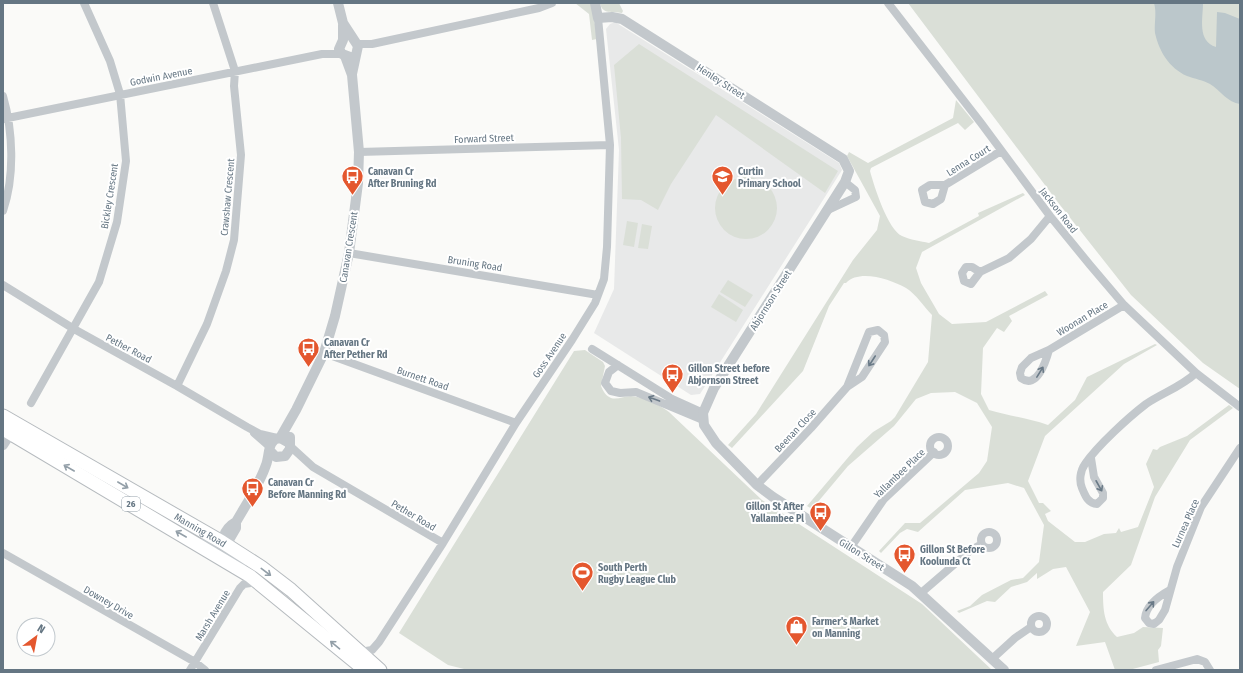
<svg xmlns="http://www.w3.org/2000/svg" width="1243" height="673" viewBox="0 0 1243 673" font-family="'Fira Sans Condensed',sans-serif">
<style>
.built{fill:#e8e9e9}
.green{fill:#dadfd7}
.water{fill:#bbc7cb}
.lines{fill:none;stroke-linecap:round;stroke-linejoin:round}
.primary-casing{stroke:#b5babe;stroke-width:15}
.minor{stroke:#c3c8cc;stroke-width:8}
.tertiary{stroke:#c3c8cc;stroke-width:10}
.primary{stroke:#fff;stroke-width:13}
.oneway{stroke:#6a7a87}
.oneway2{stroke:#939fa8}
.labels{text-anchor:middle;stroke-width:4;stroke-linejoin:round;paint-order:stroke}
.shield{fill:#fff;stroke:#939fa8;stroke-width:1}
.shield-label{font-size:9px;font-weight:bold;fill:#657683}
.street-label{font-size:10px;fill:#657683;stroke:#fff}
.poi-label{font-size:10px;font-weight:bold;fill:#657683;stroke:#fff;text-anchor:start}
</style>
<rect width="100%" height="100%" fill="#fafaf8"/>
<path class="built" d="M615 22 839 163 842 170 700 394 691 395 594 333 614 289 619 150 606 29 610 24Z"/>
<path class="green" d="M575 3H592L597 39 592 40 589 14Z
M600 3H619L623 11 622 13C613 11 602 15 600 3Z
M908 3H1240V389L1203 363 1131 295 1060 205Z
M639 44 838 171 825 193 716 115 671 184 658 210 641 200 622 199 621 138 614 65Z
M956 100 974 122 965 130 958 123 871 168 870 171C874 186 888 230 902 236 910 240 921 241 929 243L979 216 978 213 1023 193 1025 195 922 252 916 268 921 283 939 314 952 324 986 322 1045 291 1048 295 1009 316 1012 321 1004 332 997 328 983 348 981 394 989 410C1009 416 1028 418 1048 425L1075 400 1087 377 1155 344 1157 345 1124 364 1045 436 1028 481 1039 503H1043L1051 511 1045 514 1048 521 1075 542H1085L1104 534 1116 533 1119 528 1121 532 1138 527 1154 487 1146 464 1153 449 1157 450 1160 447 1187 436 1229 405 1233 408 1190 440 1155 497 1131 565 1103 592C1103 610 1104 625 1117 637L1134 633 1143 627 1163 628 1161 646 1158 650 1159 662 1129 670H1115L1105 642 1076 646 1090 612 1066 567 1053 569 1037 579V573L1027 582 1011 587 995 602 987 601 959 613 957 611 970 606 982 595 1011 580 1023 578 1039 562 1044 525 1024 488 1008 483 965 490 918 532 907 529 900 533 881 553 879 551 905 523H920L979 473 987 461 992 427 977 403 955 392 931 393 916 399 894 426 848 466 812 509 807 506 857 447 873 432 891 421 895 417 928 362 932 315C924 307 916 294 906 288 890 279 859 269 846 283H844L829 306 803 371 732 448 728 445 756 414 853 260 877 230 880 216 847 156 849 152 868 163 953 118Z
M715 208a31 31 0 1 1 62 0a31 31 0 1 1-62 0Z
M627 221 638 223 634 247 623 245Z
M642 224 652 226 648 249 638 248Z
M728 280 753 295 745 307 720 292Z
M719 294 743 310 736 322 711 307Z
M585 350 603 362 605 366 601 386C603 391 606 396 611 398 617 400 625 396 631 396 644 397 658 404 669 412L762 500 922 604 992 670H468L448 665 399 633 574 351Z"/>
<path class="water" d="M1154 3H1203C1203 19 1197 41 1216 47L1217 12 1225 13 1240 19V104C1228 103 1220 90 1210 84 1203 80 1195 79 1187 76 1169 68 1159 51 1155 33 1154 23 1157 13 1154 3Z"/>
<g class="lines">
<defs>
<g id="primary">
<path id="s1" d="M3 416 222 542 261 567 291 590 380 670"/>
<path d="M3 429 250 576 365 670"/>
</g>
</defs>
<use href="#primary" class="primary-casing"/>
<path class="minor" d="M888 3 981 123 1050 216 1090 265 1124 305 1196 373 1240 407
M358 44H372L539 8 552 3
M3 96C13 131 15 176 3 211
M3 119 322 54H342
M359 152 610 145
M945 185 941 199 933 204 925 202 922 190 930 185H945L1001 151
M826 211 856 197 855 190 845 182
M349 253 598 295
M980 272 972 267H966L962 273 964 281 971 284 980 272 1009 258 1031 239 1050 216
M3 285 74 329 177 386 247 427 260 434 277 438
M592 349 672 399 703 413
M1049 350C1046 361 1037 390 1021 378L1020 373 1022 367 1031 358 1049 350 1124 305
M324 353 516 423
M618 365 609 372 605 383 611 391 620 393 636 392 703 420
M177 386 207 324 226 271 234 240 241 155 234 86 235 71 213 3
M31 403 99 282 117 222 126 161 120 94 110 61 84 3
M254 433 270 447
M930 446a9 9 0 1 1 18 0a9 9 0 1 1-18 0Z
M290 446 313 467 443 543
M1091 458 1094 477 1103 493V498L1097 504C1088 504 1085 495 1082 488 1079 481 1080 471 1085 464 1097 446 1129 417 1146 404 1162 393 1181 387 1196 373
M757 485 811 428 847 387 862 377 885 342 884 335 878 330 869 332 847 387
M981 540a8 8 0 1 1 16 0a8 8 0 1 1-16 0Z
M851 547 884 499 934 452
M3 553 195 662 205 670
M1170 590C1159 596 1146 605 1145 618L1149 623 1154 624 1159 620 1165 610 1177 567 1201 507 1240 448
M921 593 971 550 982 544
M1031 624a8 8 0 1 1 16 0a8 8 0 1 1-16 0Z
M360 652 372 650 379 642 443 543 516 423 572 340 595 303 604 279 607 247 610 145 598 18
M992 659 1015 638 1031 627
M190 670 240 588 244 584 258 582
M1156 670 1197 659 1205 662 1210 670"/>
<path class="tertiary" d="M338 3 343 23 358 46 352 74
M595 3 598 18 612 17 622 19 843 159 849 171 845 182 714 388 703 413 704 425 716 443 757 485 773 497 912 586 1004 670
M343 25V40L339 49 342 54 350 57
M280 438 296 410 324 353 335 316 349 253 358 183 359 152 352 75 345 56
M3 445 14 428
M270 451 276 457 285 456 290 449V437
M198 544 213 545 229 540 236 528V522
M241 564C237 561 232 558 228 555 216 545 225 528 236 522 247 503 259 485 266 465 270 455 267 439 280 438L289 443"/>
<use href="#primary" class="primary"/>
</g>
<defs><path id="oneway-shaft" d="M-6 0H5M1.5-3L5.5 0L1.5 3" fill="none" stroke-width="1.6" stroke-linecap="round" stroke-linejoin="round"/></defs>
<g class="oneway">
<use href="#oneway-shaft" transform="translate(872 361) rotate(123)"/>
<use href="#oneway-shaft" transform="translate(1040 372) rotate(-58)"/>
<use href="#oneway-shaft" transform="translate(654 399) rotate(-160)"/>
<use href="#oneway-shaft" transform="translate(1099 486) rotate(61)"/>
<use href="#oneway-shaft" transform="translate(1150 606) rotate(-49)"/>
</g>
<g class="oneway2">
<use href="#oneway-shaft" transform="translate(69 468) rotate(-150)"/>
<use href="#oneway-shaft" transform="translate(123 485) rotate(30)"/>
<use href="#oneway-shaft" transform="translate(181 534) rotate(-150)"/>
<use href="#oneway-shaft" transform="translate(266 572) rotate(37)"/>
<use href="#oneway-shaft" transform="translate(335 645) rotate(-140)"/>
</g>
<defs>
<symbol id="bus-pin" viewBox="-11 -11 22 30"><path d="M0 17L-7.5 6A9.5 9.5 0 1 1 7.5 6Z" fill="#e4572e" stroke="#fff"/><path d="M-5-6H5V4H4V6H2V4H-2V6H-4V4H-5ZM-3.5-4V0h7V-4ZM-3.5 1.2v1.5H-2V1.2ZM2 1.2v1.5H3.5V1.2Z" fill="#fff"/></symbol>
<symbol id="school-pin" viewBox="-11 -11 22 30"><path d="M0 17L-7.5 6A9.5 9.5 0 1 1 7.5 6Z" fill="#e4572e" stroke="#fff"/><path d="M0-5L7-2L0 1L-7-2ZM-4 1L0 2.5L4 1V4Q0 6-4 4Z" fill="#fff"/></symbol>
<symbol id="stadium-pin" viewBox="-11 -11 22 30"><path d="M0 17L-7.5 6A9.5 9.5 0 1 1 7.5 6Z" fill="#e4572e" stroke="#fff"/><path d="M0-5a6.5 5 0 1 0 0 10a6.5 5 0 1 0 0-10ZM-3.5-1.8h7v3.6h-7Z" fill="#fff"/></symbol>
<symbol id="shop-pin" viewBox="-11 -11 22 30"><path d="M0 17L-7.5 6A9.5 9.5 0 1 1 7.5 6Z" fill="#e4572e" stroke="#fff"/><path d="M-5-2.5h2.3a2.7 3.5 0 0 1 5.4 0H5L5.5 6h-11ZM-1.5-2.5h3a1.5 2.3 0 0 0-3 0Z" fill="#fff"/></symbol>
</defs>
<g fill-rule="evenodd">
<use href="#bus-pin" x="340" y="164" width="25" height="34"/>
<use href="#school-pin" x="710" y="164" width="25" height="34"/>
<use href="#bus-pin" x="296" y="336" width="25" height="34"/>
<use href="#bus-pin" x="660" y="362" width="25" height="34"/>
<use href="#bus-pin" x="240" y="476" width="25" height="34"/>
<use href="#bus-pin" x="808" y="500" width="25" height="34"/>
<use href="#bus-pin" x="892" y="542" width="25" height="34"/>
<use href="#stadium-pin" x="570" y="560" width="25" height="34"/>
<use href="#shop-pin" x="784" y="614" width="25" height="34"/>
</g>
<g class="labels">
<rect class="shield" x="122" y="497" width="18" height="14" rx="3"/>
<g class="shield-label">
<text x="131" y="507">26</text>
</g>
<g class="street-label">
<text transform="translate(161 76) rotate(-11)" y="4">Godwin Avenue</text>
<text transform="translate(721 81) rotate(33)" y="4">Henley Street</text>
<text transform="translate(484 138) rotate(-2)" y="4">Forward Street</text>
<text transform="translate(968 160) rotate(-32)" y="4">Lenna Court</text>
<text transform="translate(109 196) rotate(-81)" y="4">Bickley Crescent</text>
<text transform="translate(227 197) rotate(-85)" y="4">Crawshaw Crescent</text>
<text transform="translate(1059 210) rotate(52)" y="4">Jackson Road</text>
<text transform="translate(348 247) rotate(-81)" y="4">Canavan Crescent</text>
<text transform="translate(475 263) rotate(9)" y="4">Bruning Road</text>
<text transform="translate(770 300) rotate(-58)" y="4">Abjornson Street</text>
<text transform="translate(1082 318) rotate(-31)" y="4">Woonan Place</text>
<text transform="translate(129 348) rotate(28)" y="4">Pether Road</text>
<text transform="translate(549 355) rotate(-56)" y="4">Goss Avenue</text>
<text transform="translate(423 378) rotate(19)" y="4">Burnett Road</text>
<text transform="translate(795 430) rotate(-47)" y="4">Beenan Close</text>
<text transform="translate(899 473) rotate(-44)" y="4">Yallambee Place</text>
<text transform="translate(414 515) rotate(31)" y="4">Pether Road</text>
<text transform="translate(1185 523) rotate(-66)" y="4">Lurnea Place</text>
<text dy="4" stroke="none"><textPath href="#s1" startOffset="228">Manning Road</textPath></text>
<text transform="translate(862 554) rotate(32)" y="4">Gillon Street</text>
<text transform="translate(109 602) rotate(30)" y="4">Downey Drive</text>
<text transform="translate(212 615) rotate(-59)" y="4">Marsh Avenue</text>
</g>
<g class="poi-label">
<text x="368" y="175">Canavan Cr<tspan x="368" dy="12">After Bruning Rd</tspan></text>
<text x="738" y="175">Curtin<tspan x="738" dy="12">Primary School</tspan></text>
<text x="324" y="346">Canavan Cr<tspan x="324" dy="12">After Pether Rd</tspan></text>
<text x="688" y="372">Gillon Street before<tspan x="688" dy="12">Abjornson Street</tspan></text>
<text x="268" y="486">Canavan Cr<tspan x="268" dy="12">Before Manning Rd</tspan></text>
<text x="804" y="510" text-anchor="end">Gillon St After<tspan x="804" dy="12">Yallambee Pl</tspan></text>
<text x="920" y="553">Gillon St Before<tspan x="920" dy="12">Koolunda Ct</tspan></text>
<text x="598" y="571">South Perth<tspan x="598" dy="12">Rugby League Club</tspan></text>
<text x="812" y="625">Farmer's Market<tspan x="812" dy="12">on Manning</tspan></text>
</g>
</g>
<rect width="1243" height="673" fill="none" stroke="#657683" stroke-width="8"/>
<g transform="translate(36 637) rotate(32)"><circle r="19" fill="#ffffff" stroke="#c1c8cd"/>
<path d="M0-3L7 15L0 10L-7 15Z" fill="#e4572e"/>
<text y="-6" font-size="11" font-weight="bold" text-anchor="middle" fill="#657683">N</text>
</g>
</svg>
